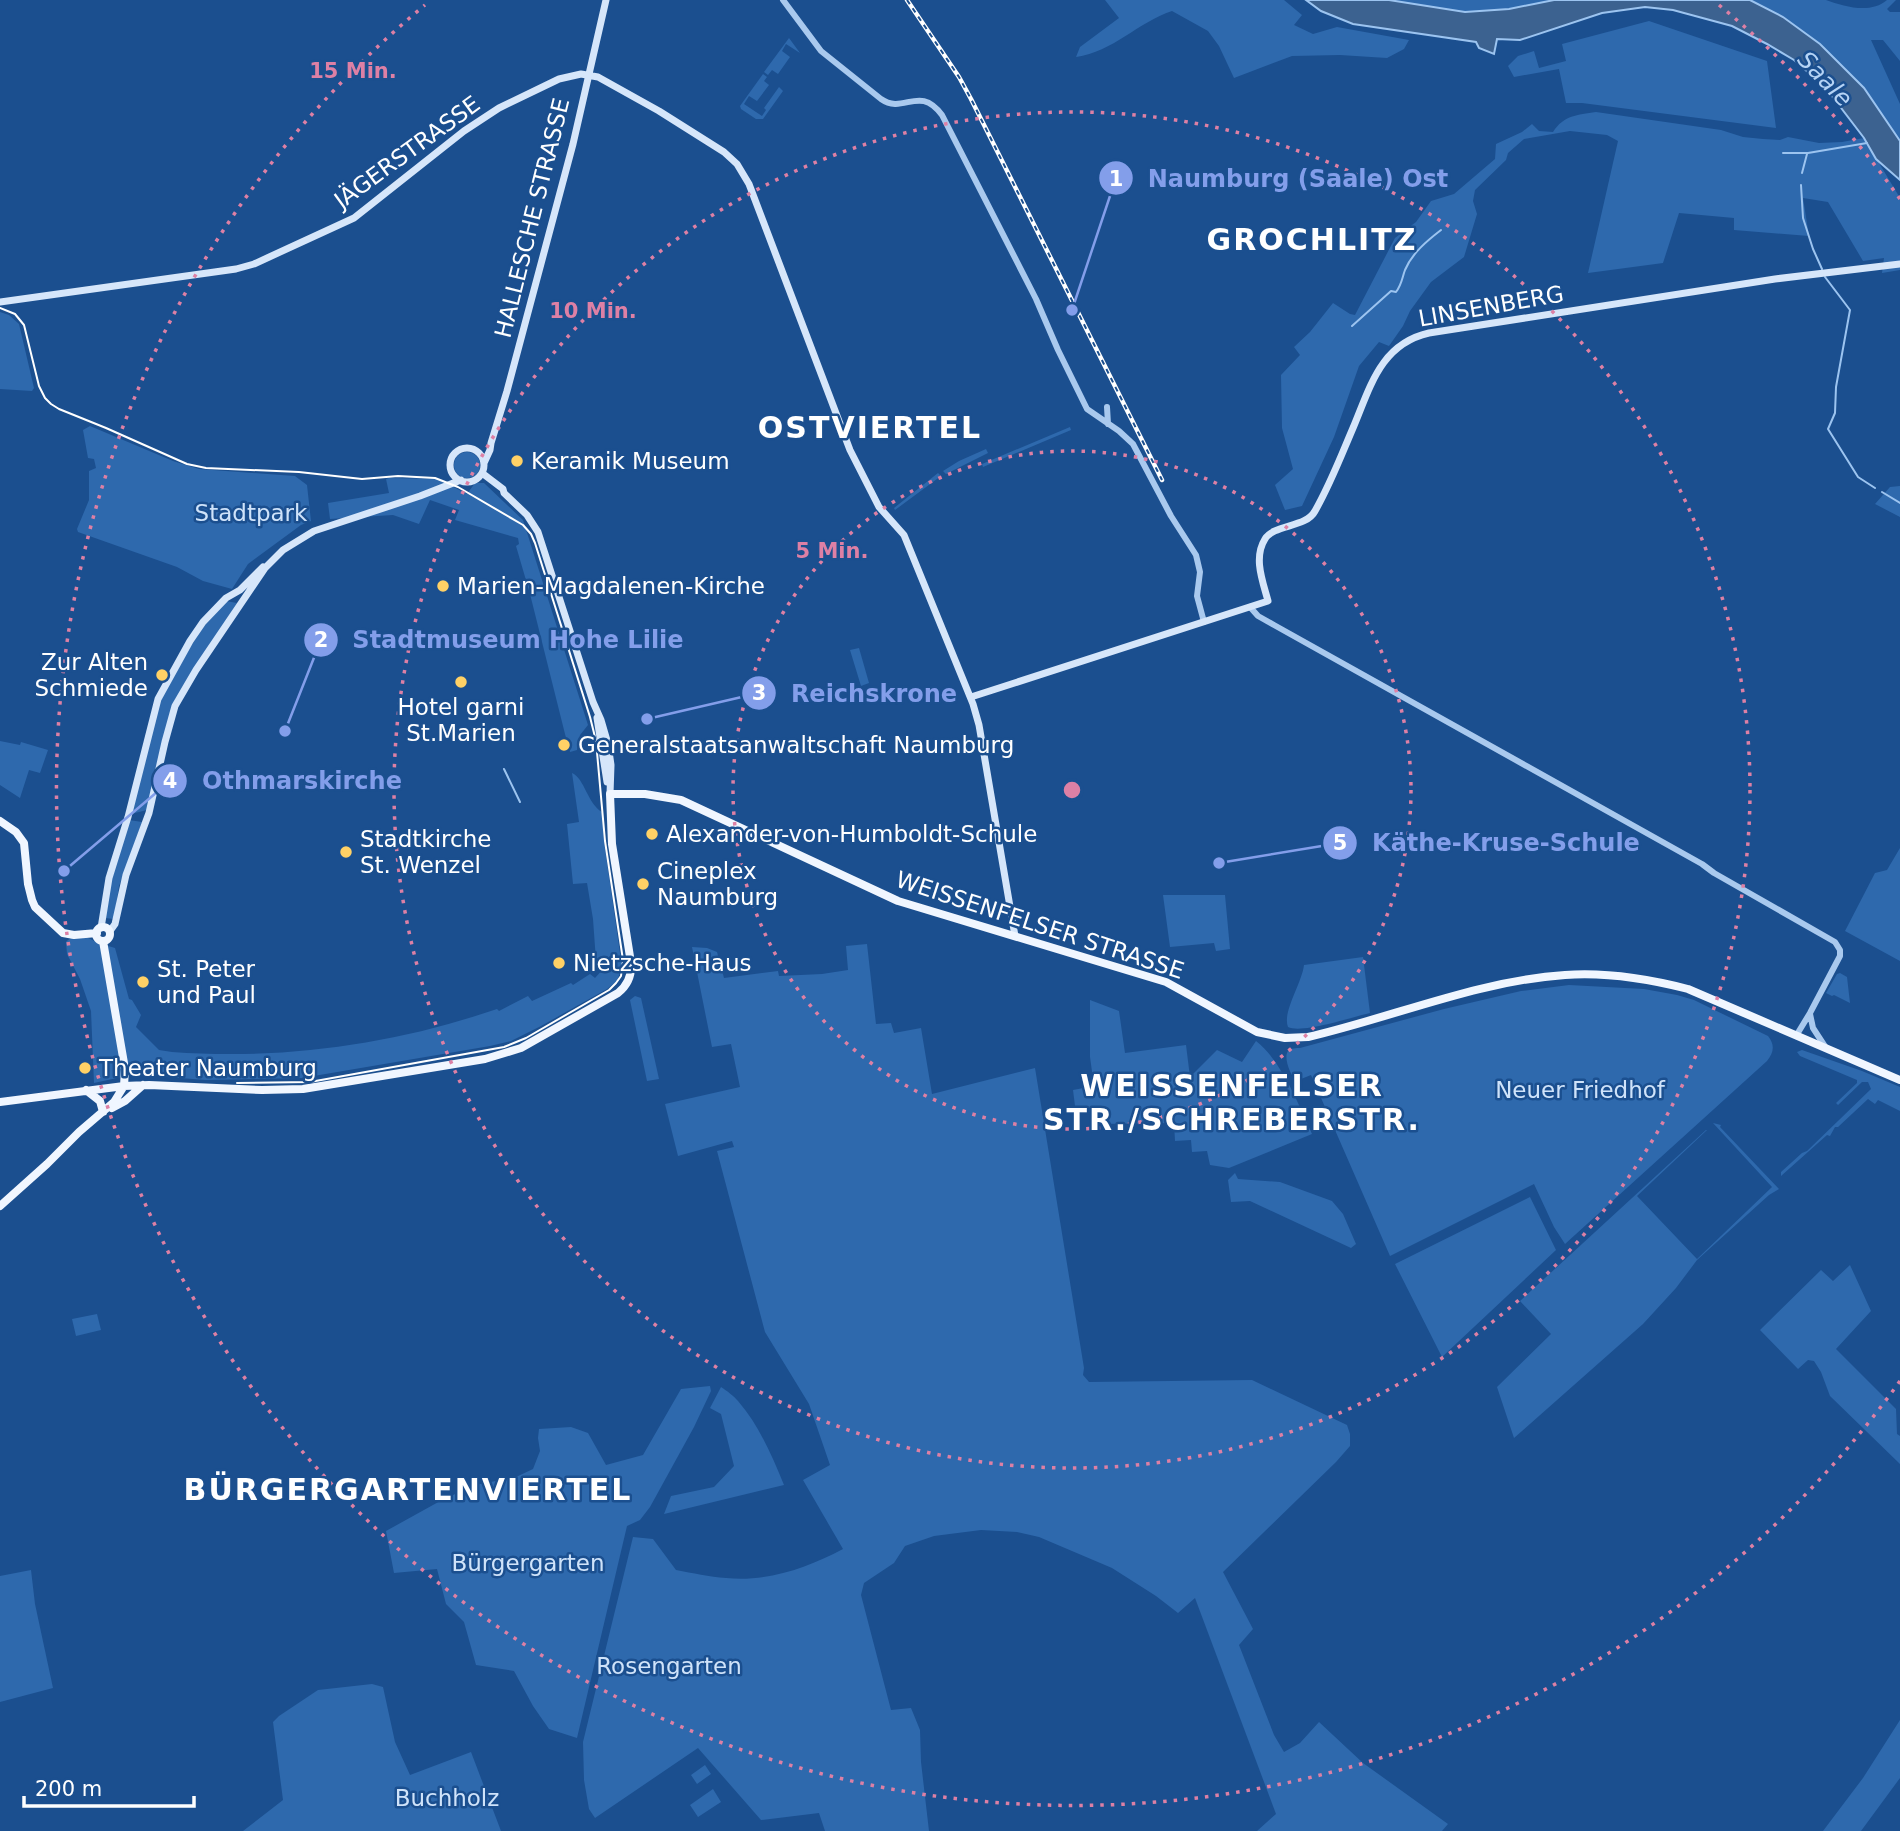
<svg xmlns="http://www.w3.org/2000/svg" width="1900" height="1831" viewBox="0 0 1900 1831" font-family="'DejaVu Sans',sans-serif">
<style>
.green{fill:#2e69ad}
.water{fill:#3c6290;stroke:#9cc4f0;stroke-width:2}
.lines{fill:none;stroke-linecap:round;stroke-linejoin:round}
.stream{stroke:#9cc4f0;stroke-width:2}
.tertiary{stroke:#a9c9ee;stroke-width:6}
.secondary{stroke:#d6e6fa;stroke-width:7}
.primary{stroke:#f0f6ff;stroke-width:8}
.tram{stroke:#fff;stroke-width:2}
.rail-casing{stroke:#fff;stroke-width:4.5}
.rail{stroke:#1b4f8f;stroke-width:2;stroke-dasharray:5;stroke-linecap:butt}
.ring{fill:none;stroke:#dd80a5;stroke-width:3.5;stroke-dasharray:3.5 7}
.poi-dot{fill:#ffd166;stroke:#1b4f8f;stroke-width:2.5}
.labels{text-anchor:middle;stroke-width:5;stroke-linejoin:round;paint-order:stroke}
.street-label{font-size:23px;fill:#fff;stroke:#1b4f8f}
.poi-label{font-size:23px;fill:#fff;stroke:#1b4f8f;text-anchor:start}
.park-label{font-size:23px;fill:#cfe3fa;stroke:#1b4f8f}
.water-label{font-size:24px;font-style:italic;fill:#b5d3f5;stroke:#1b4f8f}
.district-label{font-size:30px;font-weight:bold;letter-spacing:2px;fill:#fff;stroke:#1b4f8f}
.centre{fill:#dd80a5;stroke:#1b4f8f;stroke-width:3.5}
.ring-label{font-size:21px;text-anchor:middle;font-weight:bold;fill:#dd80a5;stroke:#1b4f8f;stroke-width:5;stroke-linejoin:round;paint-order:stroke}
.leader{fill:none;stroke:#839eea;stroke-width:2.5}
.callout-dot{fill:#839eea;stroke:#1b4f8f;stroke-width:2.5}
.mark-label{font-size:21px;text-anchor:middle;font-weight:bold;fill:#fff}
.callout-label{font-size:24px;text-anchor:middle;font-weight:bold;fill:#839eea;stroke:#1b4f8f;stroke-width:5;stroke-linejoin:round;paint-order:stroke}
</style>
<rect width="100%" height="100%" fill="#1b4f8f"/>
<path class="green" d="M1105 0H1284L1302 15 1294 25 1313 34 1337 27 1409 40 1404 49 1387 58 1340 55 1292 56 1234 78 1219 46 1208 31 1172 11C1138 22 1113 52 1076 57L1080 47 1119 18Z
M1389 0H1554L1509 9 1465 12Z
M1750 0H1826C1845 7 1871 14 1887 0H1896L1887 9 1890 12H1900V61L1883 40H1871L1900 104V141L1820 44 1783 17Z
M1649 21 1767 61 1776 128 1582 103H1566L1559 69 1514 77 1508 66 1518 56 1534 51 1539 68 1566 61 1562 44Z
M789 38 800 53 786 44 782 51 790 57 778 74 772 70 768 75 764 72Z
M763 74 767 77 764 81 769 85 757 101 749 96 744 104 762 116 766 110 764 108 779 87 783 91 763 119H756L741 109 740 106Z
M1596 112 1721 130 1743 137 1763 139 1780 140 1788 137 1819 143 1842 142 1864 138 1900 198V270L1882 273 1884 258 1863 261 1828 202 1803 198 1809 236 1734 230V218L1679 213 1663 263 1588 273 1618 141 1607 135 1570 131 1524 139 1508 153 1506 160 1475 190 1473 201 1477 214 1464 257 1431 282 1410 311 1403 326 1389 346 1379 342 1359 366 1334 437 1302 506 1285 510 1275 485 1293 469 1282 428 1281 375 1300 355 1294 347 1310 332 1333 303 1350 314 1355 315 1395 238 1416 222 1431 201 1454 194 1495 159 1496 144 1522 132 1532 124 1539 131 1553 132C1564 115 1577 115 1596 112Z
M0 312 9 315 19 324 34 388 32 391 0 389Z
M90 426 173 461 199 469 295 476 307 485 311 521 301 525 248 564 232 589 203 581 177 567 78 532 77 529 89 500V471L96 468 94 459 88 458 83 430Z
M1070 427 1071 430 983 467 982 464Z
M986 449 988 453 946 474 943 471 959 461Z
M454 465a13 13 0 1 1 26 0a13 13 0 1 1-26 0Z
M938 473 941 476 895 510 894 508Z
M389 478 438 479 467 494 475 483H484L523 520 588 725 580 735 577 750 570 752 565 734 530 594 516 546 519 544 518 538 455 520 459 510 430 500 419 524 393 515 330 519 328 503 389 493 386 479Z
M1900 486V517L1875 504 1890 487Z
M226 601 237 603 176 698 147 810 131 814 159 703 187 652 204 626Z
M859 648 869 683 861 686 850 650Z
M0 741 20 745 21 742 48 750 40 773 29 770 20 798 0 785Z
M572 773C585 779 587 803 602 812L604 841 622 967 617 981 607 989 541 1026 511 1041 490 1046 302 1078 206 1080 167 1077 140 1073 94 1083 91 1011 80 979 67 954 66 942C78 931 86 937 98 943 103 945 110 946 115 948L129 999 132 1000 141 1015 136 1027 159 1050 172 1052C282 1060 392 1045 497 1009L499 1011 528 996 532 1001 571 983 573 985 590 974 595 978 604 968 596 961 593 919 587 883 573 884 567 824 579 822Z
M129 820 142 822 119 886 114 919 105 918 111 879Z
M1900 848V961L1845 931 1875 873 1887 870Z
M1163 895H1225L1230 949 1216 951 1214 943 1170 947Z
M867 944 876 1024 891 1023 894 1033 921 1028 932 1094 1035 1068 1084 1368 1083 1375 1089 1382 1252 1380 1347 1425 1350 1434V1446L1336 1462 1223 1572 1253 1629 1239 1645 1274 1735 1284 1752 1300 1743 1319 1722 1363 1763 1448 1824 1442 1831H1257L1276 1814 1195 1598 1178 1613 1156 1596 1112 1568 1039 1537 1017 1532 981 1530 934 1536 905 1546 894 1563 864 1583 861 1595 891 1710 911 1708 920 1730 921 1762 929 1831H825L819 1813 761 1820 698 1748 595 1818 589 1809 584 1780 583 1742 633 1537 653 1539 676 1570C693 1573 709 1577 726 1578 768 1582 807 1568 843 1549L803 1480 830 1465 809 1404 765 1332 717 1151 734 1147 732 1141 678 1156 665 1104 740 1087 731 1044 712 1047 692 947 707 948 717 952 724 978 778 971 779 976 822 974 848 970 846 946Z
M1363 957 1370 1013C1352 1017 1302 1034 1288 1027 1282 1012 1302 983 1304 965Z
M1840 973 1847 977 1850 1003 1834 995 1832 996 1826 993 1837 974Z
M1569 985 1644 989 1677 995 1694 1000 1768 1036C1775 1045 1774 1052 1767 1061L1565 1244 1554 1227 1534 1184 1390 1256 1311 1075 1296 1081C1291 1076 1283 1058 1288 1051 1290 1048 1297 1048 1300 1048L1444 1009 1521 991Z
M635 996 641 998 659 1079 647 1081 630 1000Z
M1090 1000 1119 1011 1125 1053 1186 1045 1190 1077 1217 1050 1242 1062 1256 1041C1281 1060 1299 1105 1312 1134L1229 1168 1210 1165 1207 1151 1192 1152 1191 1140 1175 1141 1174 1123 1100 1124 1098 1111 1076 1114 1073 1090 1094 1086 1090 1057Z
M1802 1050 1862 1071 1900 1087V1111L1878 1100 1875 1104 1868 1099 1838 1127H1835L1830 1136 1827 1135 1781 1176V1172L1802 1153 1807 1151 1871 1089 1868 1082H1862L1838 1105 1836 1103 1857 1083V1080L1800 1056 1797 1052Z
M1713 1123 1721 1125 1720 1127 1779 1189 1769 1195 1697 1260 1676 1288 1643 1324 1514 1438 1497 1387 1551 1334 1520 1301 1706 1130H1707L1637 1196 1697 1259 1772 1187Z
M1235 1173 1238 1179 1280 1182 1332 1201 1343 1214 1356 1244 1351 1248 1250 1201 1231 1202 1228 1180Z
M1530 1197 1556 1250 1442 1357 1395 1264Z
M1850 1265 1871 1311 1836 1349 1896 1409 1897 1434 1900 1436V1464L1830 1396 1821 1372 1814 1361 1808 1360 1798 1369 1760 1330 1821 1270 1833 1281Z
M97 1314 101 1330 76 1336 72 1319Z
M710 1386 711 1391 694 1427 650 1507 640 1520 627 1526 577 1738 549 1729 533 1706 514 1671 476 1665 464 1622 446 1604 437 1569 394 1573 386 1531 442 1500 475 1485 516 1477 533 1469 540 1451 538 1438 539 1429 571 1427 588 1433 606 1465 643 1455 681 1389Z
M721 1387C727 1391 734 1396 738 1401 759 1425 772 1456 784 1485L664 1514 671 1496 714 1487 734 1466 721 1414 710 1408Z
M31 1570 35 1604 53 1688 0 1702V1576Z
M372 1684 383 1687 395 1742 410 1775 471 1752 501 1831H243L283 1800 273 1722 279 1716 318 1690Z
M1900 1720V1778L1861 1831H1823L1863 1778Z
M705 1765 711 1774 697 1784 691 1775Z
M713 1789 721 1802 698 1817 690 1805Z"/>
<path class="water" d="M1306 0H1389L1465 12 1509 9 1554 0H1750L1783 17 1820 44 1864 88 1900 141V180L1876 159 1864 138 1825 87 1794 60 1767 44 1732 26 1673 10 1645 7 1602 13 1520 40 1497 39 1494 54 1479 48 1476 42 1353 24 1321 11Z"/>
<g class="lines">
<path class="stream" d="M1783 153H1808L1867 143
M1802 173 1807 154
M1801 185 1803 218 1813 249 1822 269
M1825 277 1850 310 1836 387 1835 413 1828 429 1858 477 1875 488
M1352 326 1391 291 1396 292C1402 284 1402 278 1405 270 1412 253 1428 240 1441 230
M1882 492 1900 503
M504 769 520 802"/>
<path class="tertiary" d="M783 0 821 51 881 99C904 115 919 84 942 115L1036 299 1058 350 1087 409 1119 431 1133 444 1171 516 1196 555 1200 572 1197 596 1204 622
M1107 407 1108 424
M1250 607 1258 616 1274 625 1702 864 1714 873 1835 942 1840 950V956L1810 1013 1796 1036
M1810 1014 1813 1028 1826 1048"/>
<path class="secondary" d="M0 302 236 269 254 264 354 218 464 131 499 108 559 79 581 74 598 77 659 111 724 152 737 164 749 184 850 450 879 507 904 535 973 704 979 725 1015 936
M450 465a17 17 0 1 1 34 0a17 17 0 1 1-34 0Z
M484 463 490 450 491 443 507 391 573 144 606 0
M482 473 503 489 504 493 527 515 538 532 593 702 601 720 608 744 611 765 610 794
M971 697 1268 601C1263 582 1253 558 1265 539 1274 524 1306 528 1315 511 1330 485 1341 456 1353 428 1370 388 1380 344 1429 333L1775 279 1900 264
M597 718 607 782
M101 928 109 878 128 817 158 699 190 641 203 622 226 598 240 590 263 567
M110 931 115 924 126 875 149 813 165 742 175 706 196 670 265 568 283 550 314 531 420 496 461 480"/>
<path class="primary" d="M0 821 16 832 24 843 28 884 32 900 35 907 63 933 74 935 97 933
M96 934a7 7 0 1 1 14 0a7 7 0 1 1-14 0Z
M86 1090 100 1101 103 1112
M0 1102 124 1086 149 1085 262 1090 303 1089 485 1059 521 1048 618 993C628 985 632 976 631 963L612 844 610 794H645L681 800 898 901 1166 982 1257 1032 1285 1038 1308 1037C1394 1017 1477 981 1565 975 1605 972 1649 979 1688 989L1900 1080
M112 1108 125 1101 143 1085
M0 1206 47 1164 79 1132 114 1102 124 1086 125 1069 103 941"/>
<path class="tram" d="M0 308 15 314 24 325 39 386 45 398 51 404 59 409 106 428 187 464 206 468 299 472 362 479 398 476 435 478 458 487 523 525 531 534 535 543 590 717 596 741 605 841 623 960 621 976 616 983 609 990 526 1038 504 1047 310 1082 237 1083"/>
<defs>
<path id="rail" d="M907 0 959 77 971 99 1162 480"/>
</defs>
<use href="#rail" class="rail-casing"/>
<use href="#rail" class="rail"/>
</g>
<g class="ring">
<circle cx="1072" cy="790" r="339"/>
<circle cx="1072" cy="790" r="678"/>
<path d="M1900 1381A1017 1017 0 1 1 425 5M1719 5A1017 1017 0 0 1 1900 199"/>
</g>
<g class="poi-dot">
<circle cx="517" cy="461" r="7"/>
<circle cx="443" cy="586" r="7"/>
<circle cx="162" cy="675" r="7"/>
<circle cx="461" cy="682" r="7"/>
<circle cx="564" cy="745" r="7"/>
<circle cx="652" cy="834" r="7"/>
<circle cx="346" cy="852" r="7"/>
<circle cx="643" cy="884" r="7"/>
<circle cx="559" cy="963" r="7"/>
<circle cx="143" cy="982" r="7"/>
<circle cx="85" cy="1068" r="7"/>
</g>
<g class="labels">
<g class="street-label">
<text transform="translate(407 152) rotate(-36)" y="8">JÄGERSTRASSE</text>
<text transform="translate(532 218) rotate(-76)" y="8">HALLESCHE STRASSE</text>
<text transform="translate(1491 306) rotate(-10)" y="8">LINSENBERG</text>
<text transform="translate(1040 925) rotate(18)" y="8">WEISSENFELSER STRASSE</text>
</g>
<g class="poi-label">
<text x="531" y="469">Keramik Museum</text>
<text x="457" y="594">Marien-Magdalenen-Kirche</text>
<text x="148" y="670" text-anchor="end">Zur Alten<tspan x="148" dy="26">Schmiede</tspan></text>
<text x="461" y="715" text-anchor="middle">Hotel garni<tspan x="461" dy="26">St.Marien</tspan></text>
<text x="578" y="753">Generalstaatsanwaltschaft Naumburg</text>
<text x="666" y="842">Alexander-von-Humboldt-Schule</text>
<text x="360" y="847">Stadtkirche<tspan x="360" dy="26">St. Wenzel</tspan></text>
<text x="657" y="879">Cineplex<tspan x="657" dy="26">Naumburg</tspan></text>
<text x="573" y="971">Nietzsche-Haus</text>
<text x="157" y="977">St. Peter<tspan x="157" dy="26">und Paul</tspan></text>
<text x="99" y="1076">Theater Naumburg</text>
</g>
<g class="park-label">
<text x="251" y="521">Stadtpark</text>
<text x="1580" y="1098">Neuer Friedhof</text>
<text x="528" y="1571">Bürgergarten</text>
<text x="669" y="1674">Rosengarten</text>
<text x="447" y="1806">Buchholz</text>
</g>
<g class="water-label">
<text transform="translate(1825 79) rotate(46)" y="8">Saale</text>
</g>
<g class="district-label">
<text x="1312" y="250">GROCHLITZ</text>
<text x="870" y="438">OSTVIERTEL</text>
<text x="1232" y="1096">WEISSENFELSER<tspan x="1232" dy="34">STR./SCHREBERSTR.</tspan></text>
<text x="408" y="1500">BÜRGERGARTENVIERTEL</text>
</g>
</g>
<circle cx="1072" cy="790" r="10" class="centre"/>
<g class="ring-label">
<text x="353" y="78">15 Min.</text>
<text x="593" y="318">10 Min.</text>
<text x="832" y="558">5 Min.</text>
</g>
<path class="leader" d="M1072 310L1116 178M285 731L321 640M647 719L759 693M64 871L170 781M1219 863L1340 843"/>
<g class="callout-dot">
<circle cx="1072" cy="310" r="7"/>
<circle cx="285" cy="731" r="7"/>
<circle cx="647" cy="719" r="7"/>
<circle cx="64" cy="871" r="7"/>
<circle cx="1219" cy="863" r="7"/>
<circle cx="1116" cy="178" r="18"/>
<circle cx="321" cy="640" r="18"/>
<circle cx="759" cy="693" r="18"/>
<circle cx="170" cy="781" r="18"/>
<circle cx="1340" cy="843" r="18"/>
</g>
<g class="mark-label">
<text x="1116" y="186">1</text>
<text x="321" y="647">2</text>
<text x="759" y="700">3</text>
<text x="170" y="788">4</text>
<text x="1340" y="850">5</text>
</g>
<g class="callout-label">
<text x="1298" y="187">Naumburg (Saale) Ost</text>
<text x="518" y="648">Stadtmuseum Hohe Lilie</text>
<text x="874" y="702">Reichskrone</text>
<text x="302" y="789">Othmarskirche</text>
<text x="1506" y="851">Käthe-Kruse-Schule</text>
</g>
<path d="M24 1796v10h170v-10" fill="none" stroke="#ffffff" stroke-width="3.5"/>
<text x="35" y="1796" font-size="21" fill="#ffffff" stroke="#1b4f8f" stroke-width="5" paint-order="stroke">200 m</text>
</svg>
